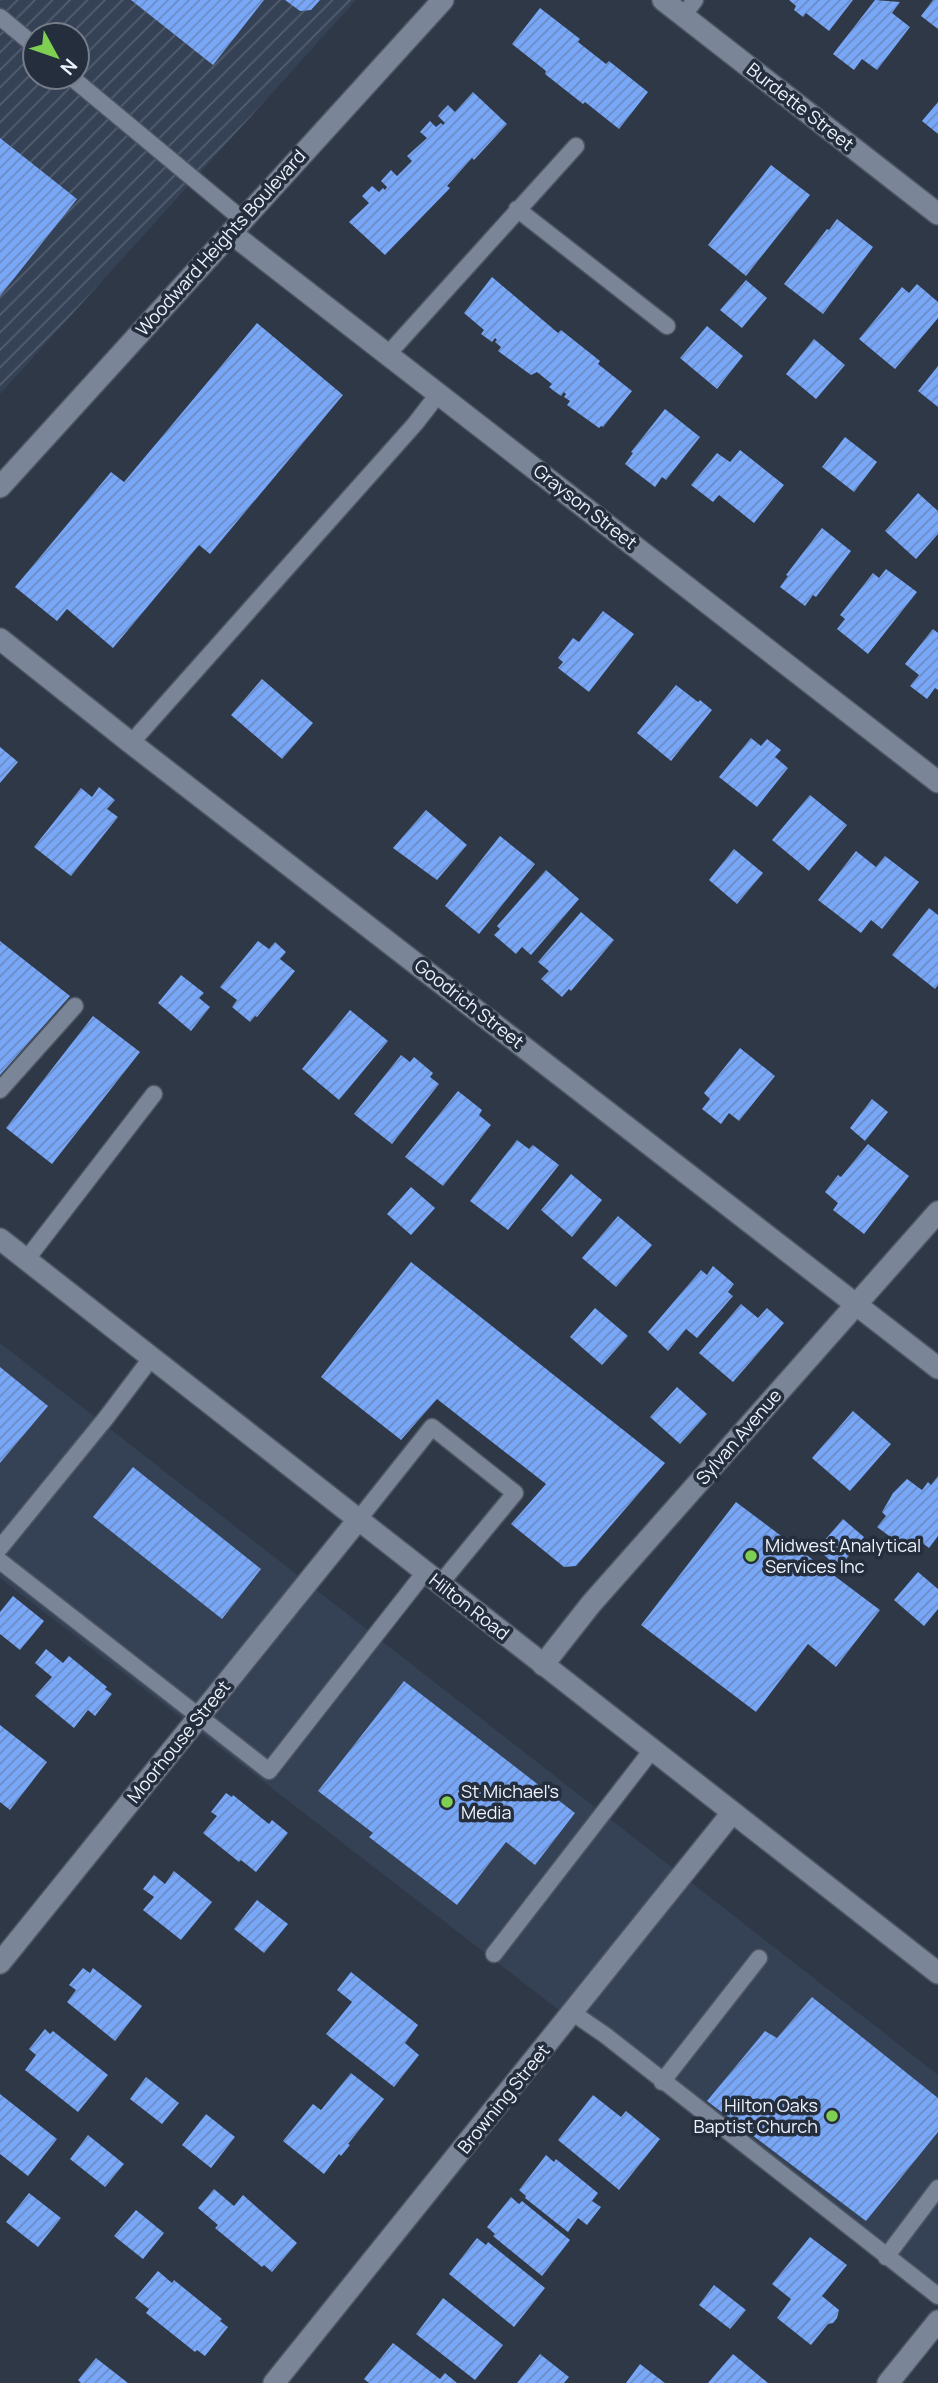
<svg xmlns="http://www.w3.org/2000/svg" width="938" height="2383" viewBox="0 0 938 2383" font-family="Manrope,sans-serif">
<style>
.built{fill:#354256}
.industrial{fill:url(#industrial-furrows);fill-rule:evenodd}
.building{fill:url(#building-hatch)}
.lines{fill:none;stroke-linecap:round;stroke-linejoin:round}
.lane-casing{stroke:#4e5663;stroke-width:19}
.street-casing{stroke:#4e5663;stroke-width:24}
.secondary-casing{stroke:#4e5663;stroke-width:24}
.lane{stroke:#7a8597;stroke-width:16}
.street{stroke:#7a8597;stroke-width:21}
.secondary{stroke:#7a8597;stroke-width:21}
.poi-dot{fill:#7fd052;stroke:#252e3d;stroke-width:2.5}
.labels{text-anchor:middle;stroke-width:7;stroke-linejoin:round;paint-order:stroke}
.street-label{font-size:18px;fill:#edf3fe;stroke:#252e3d}
.poi-label{font-size:18px;fill:#edf3fe;stroke:#252e3d;text-anchor:start}
</style>
<defs>
<pattern id="industrial-furrows" width="10" height="10" patternUnits="userSpaceOnUse" patternTransform="scale(1.75)"><rect width="10" height="10" fill="#354256"/><path d="M-1 1l2-2M0 10L10 0M9 11l2-2" fill="none" stroke="#535e6f"/></pattern>
<pattern id="building-hatch" width="6" height="6" patternUnits="userSpaceOnUse" patternTransform="scale(1.75)"><rect width="6" height="6" fill="#79a7f7"/><path d="M-1 1l2-2M0 6l6-6M5 7l2-2" fill="none" stroke="#6a8bc4"/></pattern>
</defs>
<rect width="100%" height="100%" fill="#2e3847"/>
<path class="built" d="M0 1343 938 2075V2303L0 1578Z"/>
<path class="industrial" d="M0 0H356L0 394ZM35 35H77V77H35Z"/>
<path class="building" d="M131 0H264L213 65Z
M285 0H320L311 10 300 11Z
M789 0H853L829 31 806 13 803 17 794 10 796 6Z
M875 0 900 2 892 13 910 27 877 70 862 59 854 70 833 54Z
M933 0H938V29L921 16Z
M540 8 580 39 578 42 606 64 609 61 648 92 619 129 585 102 583 104 545 74 546 71 512 44Z
M473 92 507 124 474 160 472 158 447 186 450 188 385 255 349 222 369 203 362 196 372 186 379 192 383 188 385 190 387 187 381 181 391 170 397 176 412 161 407 156 427 138 420 132 430 121 436 127 441 123 443 125 445 123 438 116 442 111 448 105 455 112Z
M938 102V134L922 121Z
M0 138 77 199 0 296Z
M771 165 810 195 746 276 708 245Z
M837 219 873 247 823 314 784 284 827 229 829 230Z
M492 277 558 333 561 330 600 361 598 364 632 391 603 427 601 426 599 428 567 405 570 401 564 397 566 394 564 392 561 396 554 391 549 387 552 384 537 372 531 375 498 351 501 347 495 342 497 340 495 338 492 342 481 334 484 330 464 313Z
M746 280 767 298 742 328 720 310Z
M917 284 938 302V318L895 369 859 339 902 287 909 293Z
M257 323 343 395 210 554 199 545 113 648 67 609 57 621 15 587 111 472 124 482Z
M707 326 743 356 717 389 680 358Z
M814 339 845 365 816 399 786 374Z
M938 366V407L918 391Z
M665 409 700 437 666 480 662 477 655 487 625 464 633 453 631 452Z
M845 437 877 462 854 492 822 467Z
M740 450 784 485 754 523 719 495 713 502 691 485 717 453 730 462Z
M918 493 938 511V534L916 559 885 531Z
M822 528 851 551 816 597 813 595 805 606 780 587 788 576 786 575Z
M886 569 917 592 868 654 837 629 845 619 840 615 873 573 879 578Z
M603 611 634 634 589 692 558 668 563 662 558 658 573 638 579 642Z
M933 629 938 633V690L935 688 927 699 910 686 919 675 905 664Z
M262 679 313 723 282 759 231 715Z
M676 685 698 702 700 700 712 710 671 761 637 733Z
M751 738 761 746 767 739 781 750 775 757 788 768 757 807 719 777Z
M0 747 18 762 0 783Z
M99 787 115 800 107 809 118 817 71 876 34 847 81 788 92 797Z
M810 795 847 825 809 871 772 840Z
M426 810 467 845 437 880 393 848Z
M500 836 535 864 479 934 445 906Z
M734 849 763 873 737 904 709 880Z
M856 851 876 867 885 856 919 882 882 929 871 920 861 933 818 900Z
M546 870 579 899 531 955 522 947 516 954 494 935 500 929 497 926Z
M929 908 938 915V985L935 989 892 955Z
M581 912 614 940 571 991 569 989 562 997 541 979 549 971 538 962Z
M0 941 70 996 0 1075Z
M258 941 269 949 275 942 286 952 280 959 295 971 257 1017 255 1016 250 1022 232 1007 237 1000 220 987Z
M181 975 204 993 199 998 210 1007 191 1031 158 1003Z
M350 1010 388 1041 339 1100 302 1069Z
M93 1016 140 1052 52 1164 6 1128Z
M740 1048 775 1076 739 1121 729 1113 721 1124 702 1109 710 1099 704 1093Z
M401 1055 410 1062 414 1057 433 1073 430 1077 439 1084 392 1144 354 1114Z
M458 1091 482 1110 479 1115 491 1125 443 1186 405 1157Z
M872 1099 888 1112 865 1141 850 1128Z
M517 1140 529 1149 533 1145 559 1165 508 1230 470 1201Z
M868 1144 909 1176 864 1234 833 1210 838 1203 825 1192 838 1175 841 1177Z
M571 1174 602 1200 572 1237 541 1210Z
M411 1187 435 1208 411 1235 387 1214Z
M618 1216 652 1245 616 1287 582 1258Z
M411 1262 665 1463 576 1566 564 1567 511 1524 546 1484 437 1399 401 1440 321 1377Z
M713 1266 734 1284 728 1292 733 1296 697 1338 686 1329 668 1351 648 1332 701 1270 707 1275Z
M741 1304 758 1318 767 1308 784 1323 733 1382 699 1353Z
M595 1308 628 1336 602 1365 570 1337Z
M0 1367 48 1406 0 1463Z
M677 1387 707 1414 680 1444 650 1417Z
M853 1411 891 1444 850 1491 812 1458Z
M133 1467 261 1569 222 1619 93 1517Z
M938 1476V1536L929 1548 916 1538 907 1549 877 1527 886 1516 882 1512 893 1493 907 1479 922 1490 928 1482 931 1485Z
M736 1502 880 1610 836 1667 808 1644 756 1712 641 1625Z
M843 1519 864 1537 839 1568 817 1549Z
M918 1572 938 1589V1609L924 1626 894 1600Z
M13 1596 44 1621 20 1650 0 1634V1612Z
M46 1649 63 1663 69 1656 107 1687 105 1689 112 1694 95 1716 88 1710 74 1728 35 1696 52 1677 35 1663Z
M404 1681 575 1813 535 1865 506 1842 457 1905 369 1837 373 1833 318 1791Z
M0 1725 47 1762 10 1810 0 1802Z
M226 1793 232 1797 233 1795 269 1824 272 1820 288 1833 256 1872 241 1860 239 1862 203 1833 217 1816 211 1812Z
M174 1871 212 1902 181 1940 143 1910 154 1897 143 1889 154 1875 165 1884Z
M257 1900 288 1924 264 1953 234 1929Z
M83 1968 90 1973 93 1968 142 2006 115 2041 67 2002 76 1990 69 1985Z
M351 1972 418 2025 405 2043 419 2055 394 2087 326 2034 352 2002 337 1990Z
M812 1997 938 2098V2132L866 2221 707 2101 765 2031 777 2038Z
M45 2029 50 2034 53 2031 108 2075 78 2112 25 2070 36 2055 29 2049Z
M351 2073 384 2099 348 2144 350 2145 341 2156 339 2154 324 2174 283 2141 313 2104 321 2110Z
M146 2077 179 2103 162 2124 130 2099Z
M0 2094 57 2139 28 2176 0 2154Z
M593 2095 621 2117 626 2111 660 2139 619 2190 558 2140Z
M206 2114 235 2137 211 2168 182 2145Z
M88 2135 124 2164 105 2187 70 2159Z
M546 2155 554 2162 556 2159 598 2193 592 2201 601 2207 587 2225 578 2218 568 2232 525 2198 526 2196 519 2190Z
M214 2189 234 2206 243 2195 297 2243 272 2272 264 2265 262 2267 215 2228 218 2225 198 2208Z
M29 2193 61 2218 38 2247 6 2222Z
M511 2197 519 2204 522 2201 570 2240 542 2276 493 2236 495 2234 487 2227Z
M136 2210 164 2233 143 2259 114 2236Z
M810 2237 847 2265 822 2296 839 2310 837 2318 833 2323 828 2324 811 2345 777 2318 791 2299 772 2284Z
M477 2238 486 2245 488 2242 545 2288 514 2327 449 2274Z
M158 2271 172 2283 174 2280 222 2319 220 2321 228 2327 205 2356 197 2350 195 2352 146 2313 149 2309 135 2298Z
M714 2285 746 2310 730 2329 699 2305Z
M443 2298 503 2345 475 2380 416 2334Z
M393 2343 440 2379 445 2373 457 2383H369L364 2379Z
M540 2354 569 2377 564 2383H517Z
M733 2354 768 2383H708Z
M96 2358 128 2383H81L78 2380Z
M640 2364 665 2383H626Z"/>
<g class="lines">
<defs>
<path id="lane" d="M683 16 695 0
M0 17 35 46
M71 77 243 220
M517 209 667 326
M389 353 576 146
M131 743 415 424 439 393
M0 1090 75 1006
M26 1260 154 1094
M358 1520 432 1427 515 1493 440 1584
M0 1548 106 1418 152 1357
M0 1561 269 1771 425 1572
M494 1954 652 1750
M573 2013 605 2035 938 2296
M662 2082 759 1958
M886 2257 938 2188"/>
<path id="street" d="M663 0 938 214
M231 233 938 782
M0 639 131 743 938 1368
M543 1665 591 1604 938 1212
M0 1963 358 1520
M274 2383 732 1813
M888 2383 938 2321"/>
<path id="secondary" d="M0 487 443 0
M0 1239 938 1973"/>
</defs>
<use href="#lane" class="lane-casing"/>
<use href="#street" class="street-casing"/>
<use href="#secondary" class="secondary-casing"/>
<use href="#lane" class="lane"/>
<use href="#street" class="street"/>
<use href="#secondary" class="secondary"/>
</g>
<g class="poi-dot">
<circle cx="751" cy="1556" r="7"/>
<circle cx="447" cy="1802" r="7"/>
<circle cx="832" cy="2116" r="7"/>
</g>
<g class="labels">
<g class="street-label">
<text transform="translate(800 107) rotate(38)" y="6">Burdette Street</text>
<text transform="translate(221 243) rotate(-48)" y="6">Woodward Heights Boulevard</text>
<text transform="translate(585 507) rotate(38)" y="6">Grayson Street</text>
<text transform="translate(469 1004) rotate(38)" y="6">Goodrich Street</text>
<text transform="translate(739 1437) rotate(-49)" y="6">Sylvan Avenue</text>
<text transform="translate(469 1607) rotate(38)" y="6">Hilton Road</text>
<text transform="translate(179 1742) rotate(-51)" y="6">Moorhouse Street</text>
<text transform="translate(504 2099) rotate(-51)" y="6">Browning Street</text>
</g>
<g class="poi-label">
<text x="765" y="1552">Midwest Analytical<tspan x="765" dy="21">Services Inc</tspan></text>
<text x="461" y="1798">St Michael's<tspan x="461" dy="21">Media</tspan></text>
<text x="818" y="2112" text-anchor="end">Hilton Oaks<tspan x="818" dy="21">Baptist Church</tspan></text>
</g>
</g>
<g transform="translate(56 56) rotate(130)"><circle r="33" fill="#252e3d" stroke="#757d8a" stroke-width="2"/>
<path d="M0-5L12 26L0 18L-12 26Z" fill="#7fd052"/>
<text y="-10" font-size="19" font-weight="bold" text-anchor="middle" fill="#edf3fe">N</text>
</g>
</svg>
